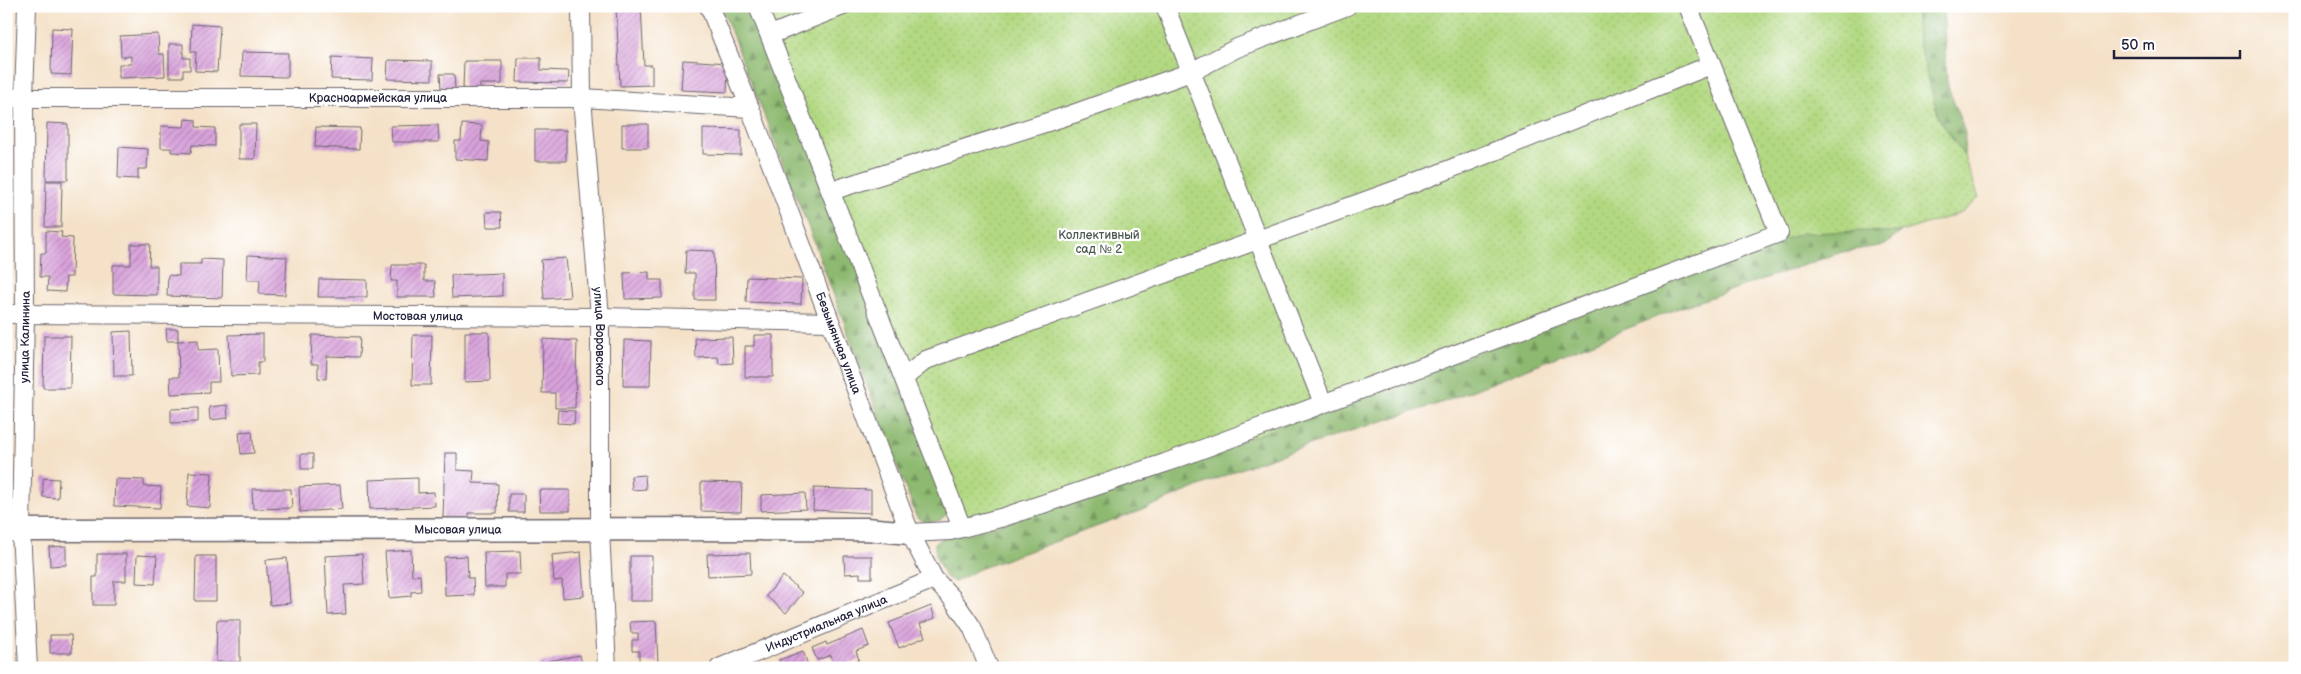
<svg xmlns="http://www.w3.org/2000/svg" width="2301" height="674" viewBox="0 0 2301 674" font-family="'Balsamiq Sans',sans-serif">
<style>
.forest{fill:url(#forest-firs);stroke:#586e56}
.park{fill:url(#park-dots);stroke:#6a7e5e}
.building{fill:url(#building-hatch)}
.lines{fill:none;stroke-linecap:round;stroke-linejoin:round}
.minor-casing{stroke:#6c656c;stroke-width:20}
.tertiary-casing{stroke:#6c656c;stroke-width:25}
.minor{stroke:#fff;stroke-width:18}
.tertiary{stroke:#fff;stroke-width:22}
.labels{text-anchor:middle;stroke-width:4.5;stroke-linejoin:round;paint-order:stroke}
.street-label{font-size:12px;fill:#22223b;stroke:#fff}
.park-label{font-size:12px;fill:#4d5950;stroke:#fff}
</style>
<defs>
<pattern id="forest-firs" width="22" height="20" patternUnits="userSpaceOnUse" patternTransform="scale(1.25)"><rect width="22" height="20" fill="#8db970"/><path d="M5 1l3.5 6h-7zM16 11l3.5 6h-7z" fill="#73965d"/></pattern>
<pattern id="park-dots" width="8" height="8" patternUnits="userSpaceOnUse" patternTransform="scale(1.25)"><rect width="8" height="8" fill="#b2d982"/><path d="M2 2h.1M6 6h.1" fill="none" stroke="#99ba71" stroke-width="1.8" stroke-linecap="round"/></pattern>
<pattern id="building-hatch" width="6" height="6" patternUnits="userSpaceOnUse" patternTransform="scale(1.25)"><rect width="6" height="6" fill="#daa3dc"/><path d="M-1 1l2-2M0 6l6-6M5 7l2-2" fill="none" stroke="#b084b4"/></pattern>
</defs>
<rect width="100%" height="100%" fill="#fff"/>
<filter id="ink" filterUnits="userSpaceOnUse"><feTurbulence type="fractalNoise" baseFrequency=".02" numOctaves="2"/><feDisplacementMap in="SourceGraphic" scale="10" xChannelSelector="R" yChannelSelector="G"/><feConvolveMatrix kernelMatrix="1 2 1 2 8 2 1 2 1" color-interpolation-filters="sRGB"/></filter>
<filter id="wash" filterUnits="userSpaceOnUse"><feTurbulence type="fractalNoise" baseFrequency=".0096" numOctaves="4" result="noise"/><feDisplacementMap in="SourceGraphic" scale="20" xChannelSelector="R" yChannelSelector="G"/><feGaussianBlur stdDeviation="1.12" result="paint"/><feColorMatrix in="noise" values="0 0 0 0 0 0 0 0 0 0 0 0 0 0 0 0 0 1.4 0 .05"/><feComposite in="paint" operator="in"/></filter>
<g filter="url(#wash)">
<rect width="100%" height="100%" fill="#f4e1c7"/>
<path class="forest" d="M721 6H754L951 510 940 520 927 524 916 516 813 239Z
M1916 6H1943L1947 84 1965 133 1964 156 1939 119 1918 40Z
M1859 231 1901 232 1885 245 1842 252 1676 309 1441 403 1347 432 1250 465 1137 512 979 569 955 582 945 577 936 557 935 544 941 539 1802 232Z"/>
<path class="park" d="M754 6H1916L1918 40 1939 119 1964 156 1979 198 1961 213 1901 232 1859 231 1802 233 1117 487 969 535 955 536 951 510Z"/>
<g id="blocks">
<path class="building" d="M616 6H641L644 65H652V85L620 86Z
M192 24 220 26 217 72 195 71 196 52H191Z
M52 28 73 29 71 75 51 74Z
M158 34 159 54H164L165 76 119 78V64H131V56L121 57 120 36Z
M169 44H183V58H190V70H183V77H169Z
M242 52 288 53V77L241 76Z
M332 57 373 59 372 80 331 79Z
M518 58H541V70L569 71 568 83 517 82Z
M388 60 432 61V80L387 79Z
M683 60 728 63 727 92 681 90Z
M464 61H502V84H480V89H463Z
M440 74H454L455 89H441Z
M185 119 196 120V127L215 128V146L192 145 191 153 171 152V148H161V126L184 127Z
M47 123 68 124V180H46Z
M239 124H256L255 159H239Z
M462 124 482 125 481 141 489 142 488 161 455 159V141H461Z
M622 124H648V148H622Z
M438 125 439 142H392L391 126Z
M316 127 360 128 359 149 315 147Z
M703 129 741 130V155L703 154Z
M535 130H566V161H535Z
M119 147 148 149 147 169H138V179L118 178Z
M46 181H62L61 227H45Z
M486 212H501L502 227H487Z
M46 231 62 232 61 237 73 238 72 277H66L65 292 47 291 48 277H40L41 253H46Z
M131 244H150L149 266H157V295L113 294V265H131Z
M686 250 714 251 715 300H695V273H685Z
M248 255 287 257 285 295 259 294 260 280H247Z
M566 258 570 297 544 299 541 260Z
M201 259 223 260 222 298 167 296 168 275 179 276V264H201Z
M392 265H424V281H435L436 297H397V281H391Z
M649 272V280H662V298L625 299 624 273Z
M502 273V296L452 298 451 275Z
M747 277 802 279 801 304 746 302Z
M319 279 367 280V297H318Z
M166 329H178V341H167Z
M131 331 132 376H114L113 332Z
M465 332H489L490 381 465 382Z
M263 334V362H258V375L231 376 229 335Z
M312 335 360 337 359 357 327 356 326 379 318 378V364H311Z
M413 335H432L431 385H412Z
M754 335H773V377H745V346H754Z
M44 336H71L70 388H43Z
M732 337 733 363 719 364 718 357 696 358 695 338Z
M543 339 577 341 575 408H555V393H542Z
M198 340V350L218 349 219 382H209V392L171 394 170 377H179L178 341Z
M624 340 651 341 650 386H623Z
M227 405 228 418 210 420 209 407Z
M198 408V422L171 423V409Z
M558 410 575 411 574 424 557 423Z
M252 431 254 453 241 454 239 432Z
M445 453H457V470L474 471 473 483 498 484 497 513H469V519L443 518Z
M301 454H313V469H301Z
M189 472 212 473 210 508 187 506Z
M645 475 646 489 632 490 631 476Z
M43 478 59 479 58 498 43 497Z
M418 478V493L434 492 435 506 370 509 369 480Z
M115 479 144 480V486L161 487 160 508 114 506Z
M701 482 742 483 741 512 701 511Z
M340 485 342 509 300 512 299 487Z
M814 488 871 490V513L813 510Z
M252 489H291L292 508 253 509Z
M539 490H570V511H540Z
M805 493 806 509 761 511V495Z
M509 494H524V512H509Z
M66 546V565L50 566 49 547Z
M411 550 412 576 420 575 421 591 411 592V596L389 598 385 552Z
M520 551 521 574H505V587H485L484 552Z
M581 552 584 596 563 598 562 580 554 581 552 555Z
M750 553 751 574 708 576 707 554Z
M97 554H126V581H114V605H93V577H97Z
M362 554 364 584 344 585 346 614 328 615 325 556Z
M137 555 157 556 155 584 136 583Z
M196 556H216V601H195Z
M467 556 468 578H473L474 595 445 596 444 557Z
M630 556H652V601H630Z
M844 556H872V578H860V573L845 574Z
M287 558 290 603 270 605 266 560Z
M783 576 803 593 786 613 766 596Z
M931 606 935 618 920 624 925 637 899 648 889 623Z
M217 620H240V662H216Z
M656 621 658 663H639V651H632V640H638V633H631L630 622Z
M863 630 869 646 856 651 859 660 840 668H836L831 655 817 660 812 648 826 642 827 645Z
M50 635H71L72 653H50Z
M803 651 809 668H782L779 660Z
M580 655 583 668H539L538 663Z
M442 663 443 668H415L414 667Z"/>
</g>
</g>
<g filter="url(#ink)">
<use href="#blocks" fill-opacity="0" stroke="#6c656c" stroke-width="1"/>
<g class="lines">
<defs>
<g id="minor">
<path d="M27 6 24 98 25 314 21 530 28 668"/>
<path id="s1" d="M581 6 582 98 600 317V531L607 668"/>
<path id="s2" d="M709 6 750 108 910 533 934 579 952 598 972 627 989 668"/>
<path d="M758 6 962 528"/>
<path d="M1165 6 1323 403"/>
<path d="M770 35 843 6"/>
<path id="s3" d="M6 98H582L750 108"/>
<path d="M831 191 1073 114 1191 72 1237 48 1347 6"/>
<path id="s4" d="M6 314 600 317 830 322"/>
<path d="M905 377 926 360 1415 183 1711 65"/>
<path d="M910 533 950 531 1004 517 1165 463 1779 233 1688 6"/>
<path id="s5" d="M719 668 934 579"/>
</g>
<g id="tertiary">
<path id="s6" d="M6 530 866 529 910 533"/>
</g>
</defs>
<use href="#minor" class="minor-casing"/>
<use href="#tertiary" class="tertiary-casing"/>
<use href="#minor" class="minor"/>
<use href="#tertiary" class="tertiary"/>
</g>
</g>
<g class="labels">
<g class="street-label">
<text dy="4" stroke="none"><textPath href="#s3" startOffset="372">Красноармейская улица</textPath></text>
<text dy="4" stroke="none"><textPath href="#s4" startOffset="412">Мостовая улица</textPath></text>
<text transform="translate(25 337) rotate(-89)" y="4">улица Калинина</text>
<text dy="4" stroke="none"><textPath href="#s1" startOffset="331">улица Воровского</textPath></text>
<text dy="4" stroke="none"><textPath href="#s2" startOffset="361">Безымянная улица</textPath></text>
<text dy="4" stroke="none"><textPath href="#s6" startOffset="452">Мысовая улица</textPath></text>
<text dy="4" stroke="none"><textPath href="#s5" startOffset="116">Индустриальная улица</textPath></text>
</g>
<g class="park-label">
<text x="1099" y="239">Коллективный<tspan x="1099" dy="14">сад № 2</tspan></text>
</g>
</g>
<rect width="2301" height="674" fill="none" stroke="#fff" stroke-width="25"/>
<path d="M2114 50v8h126v-8" fill="none" stroke="#22223b" stroke-width="2.5"/>
<text x="2121" y="50" font-size="15" fill="#22223b" stroke="#ffffff" stroke-width="4" paint-order="stroke">50 m</text>
</svg>
